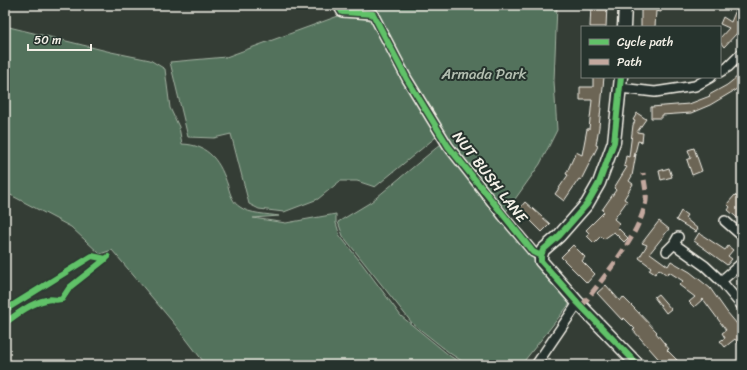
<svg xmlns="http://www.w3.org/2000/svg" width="747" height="370" viewBox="0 0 747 370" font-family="Sriracha,sans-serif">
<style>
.green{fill:#52725b;stroke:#a3b2a2}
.building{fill:#6c6555;stroke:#f4f1e8}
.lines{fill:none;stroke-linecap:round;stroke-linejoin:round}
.street-casing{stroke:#f4f1e8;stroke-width:12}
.secondary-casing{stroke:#f4f1e8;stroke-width:15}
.street{stroke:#26332d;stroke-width:9}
.secondary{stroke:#26332d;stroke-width:12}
.quiet{stroke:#c3a89e;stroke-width:5;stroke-dasharray:10 5;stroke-linecap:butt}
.cycleway-casing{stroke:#26332d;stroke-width:8}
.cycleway{stroke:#61c268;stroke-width:6}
.labels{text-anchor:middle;stroke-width:4;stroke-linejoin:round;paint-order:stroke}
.park-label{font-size:15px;fill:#b3beb0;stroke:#26332d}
.street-label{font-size:15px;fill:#f4f1e8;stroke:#26332d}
</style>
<rect width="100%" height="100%" fill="#343d35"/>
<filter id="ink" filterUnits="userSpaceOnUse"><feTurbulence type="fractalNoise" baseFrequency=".025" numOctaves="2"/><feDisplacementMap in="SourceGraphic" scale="8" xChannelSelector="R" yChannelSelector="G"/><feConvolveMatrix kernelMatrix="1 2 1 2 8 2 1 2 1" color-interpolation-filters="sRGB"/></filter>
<g filter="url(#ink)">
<path class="green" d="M338 5H557L554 81 557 130 540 164 503 216 448 146 373 15 342 12Z
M341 15 371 20 436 137 375 187 357 181H340L318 199 284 212 259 209 249 204 231 134 214 138 188 137 170 62 226 57Z
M5 26 111 52 150 60 165 69 170 108 179 127 182 144C210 145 220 162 228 186 230 194 233 203 240 207 249 214 268 214 279 216L253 218 286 223 336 214V223L340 236 363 265 401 316 450 356 464 365H206L177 327 112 250 100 254 71 227 5 192Z
M441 144 493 212 571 302 521 365H468L451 354 412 323 343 236 338 222 371 202Z"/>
<path class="building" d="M591 5H607L606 27H590Z
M641 5H662L661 12 656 11 655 27H641Z
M736 10 742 12V20L737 33 724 47 720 42V38L729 28 720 24 723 17 731 22Z
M742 73V86L710 105 691 113 662 115V118H651V107L689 104 710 96 709 95 727 85Z
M593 77H604L599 127 596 145 598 146 581 180 579 179 564 201 555 194 568 175 566 174 576 152 582 155 587 129H589L592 100H580V87H593Z
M637 113 646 119 637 132 643 133 642 142 638 141 634 157 636 154 632 176 629 181 633 184 624 199 627 201 614 219 620 224 617 227 628 238 624 242 614 232 604 239 601 236 594 243 587 236 589 233 586 230 604 212 602 210 616 190 614 188 627 167 624 166 626 156 629 157 633 125 635 121 633 120Z
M694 148 702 171 692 175 687 160 691 158 688 150Z
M669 168 672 177 661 180 659 171Z
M735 195 742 201V222L728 210 730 207 727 204Z
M525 202 550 224 542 232 519 209Z
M681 211 687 215 685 218 698 229 696 232 676 220Z
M659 221 669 229 650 253 668 266 671 261 690 272 710 288 727 312 742 330V348L735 339 725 347 720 341 725 338 722 333 726 330 703 299 694 307 689 302 695 297 679 285 683 281 669 272 667 275 659 269 655 274 649 270 651 267 639 258 647 245 642 243Z
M699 233 725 250 728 246 733 250 728 256 732 259 727 265 694 241Z
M573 245 585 257 582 261 595 274 587 283 561 257Z
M606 285 620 301 623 297 634 308 657 332 656 333 669 349 667 350 682 365H664L633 330 635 329 624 318 622 320 597 293Z
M658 294 671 309 666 313 654 297Z"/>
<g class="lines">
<defs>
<path id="street" d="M338 5 342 12 373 14 407 79 448 146 503 216 533 252 541 256
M720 72 728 67 742 53
M620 88 655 92 695 86 711 77
M725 221 742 236
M674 244 705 266 721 281 742 306
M667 251 674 244 678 237
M721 281 742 263
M536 365 578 303"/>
<path id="secondary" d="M624 27 625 5
M621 77 614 142 599 183 587 204 559 236 543 250 541 256V261L578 303 638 365"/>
</defs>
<use href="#street" class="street-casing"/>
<use href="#secondary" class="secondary-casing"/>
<use href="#street" class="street"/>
<use href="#secondary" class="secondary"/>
<path class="quiet" d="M582 306C604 276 639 237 646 201 647 192 644 181 643 173"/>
<defs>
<path id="cycleway" d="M338 5 342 12 373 14 407 79 448 146 533 252 541 256V261L578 303 638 365
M541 256 543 250 559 236 587 204 599 183 614 142 621 77
M5 310 92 256 106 259
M5 323C17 314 31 303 46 300 51 298 56 301 62 299L70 287 108 257"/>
</defs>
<use href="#cycleway" class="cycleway-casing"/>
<use href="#cycleway" class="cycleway"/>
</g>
</g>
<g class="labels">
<g class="park-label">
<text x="484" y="79">Armada Park</text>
</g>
<g class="street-label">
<text transform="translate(490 177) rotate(52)" y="5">NUT BUSH LANE</text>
</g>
</g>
<rect width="747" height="370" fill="none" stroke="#26332d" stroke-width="20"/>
<rect x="10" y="10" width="727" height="350" fill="none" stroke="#f4f1e8" stroke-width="1.5" filter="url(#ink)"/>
<rect x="581" y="26" width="140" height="52" fill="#26332d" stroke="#787f78"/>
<rect x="589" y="39" width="20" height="6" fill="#61c268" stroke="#787f78"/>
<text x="617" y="46" font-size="12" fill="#f4f1e8">Cycle path</text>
<rect x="589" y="59" width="20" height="6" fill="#c3a89e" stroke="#787f78"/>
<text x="617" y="66" font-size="12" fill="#f4f1e8">Path</text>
<path d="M28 44v6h63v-6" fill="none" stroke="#f4f1e8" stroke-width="2"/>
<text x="34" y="44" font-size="12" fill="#f4f1e8" stroke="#26332d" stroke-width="3" paint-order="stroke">50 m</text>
</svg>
